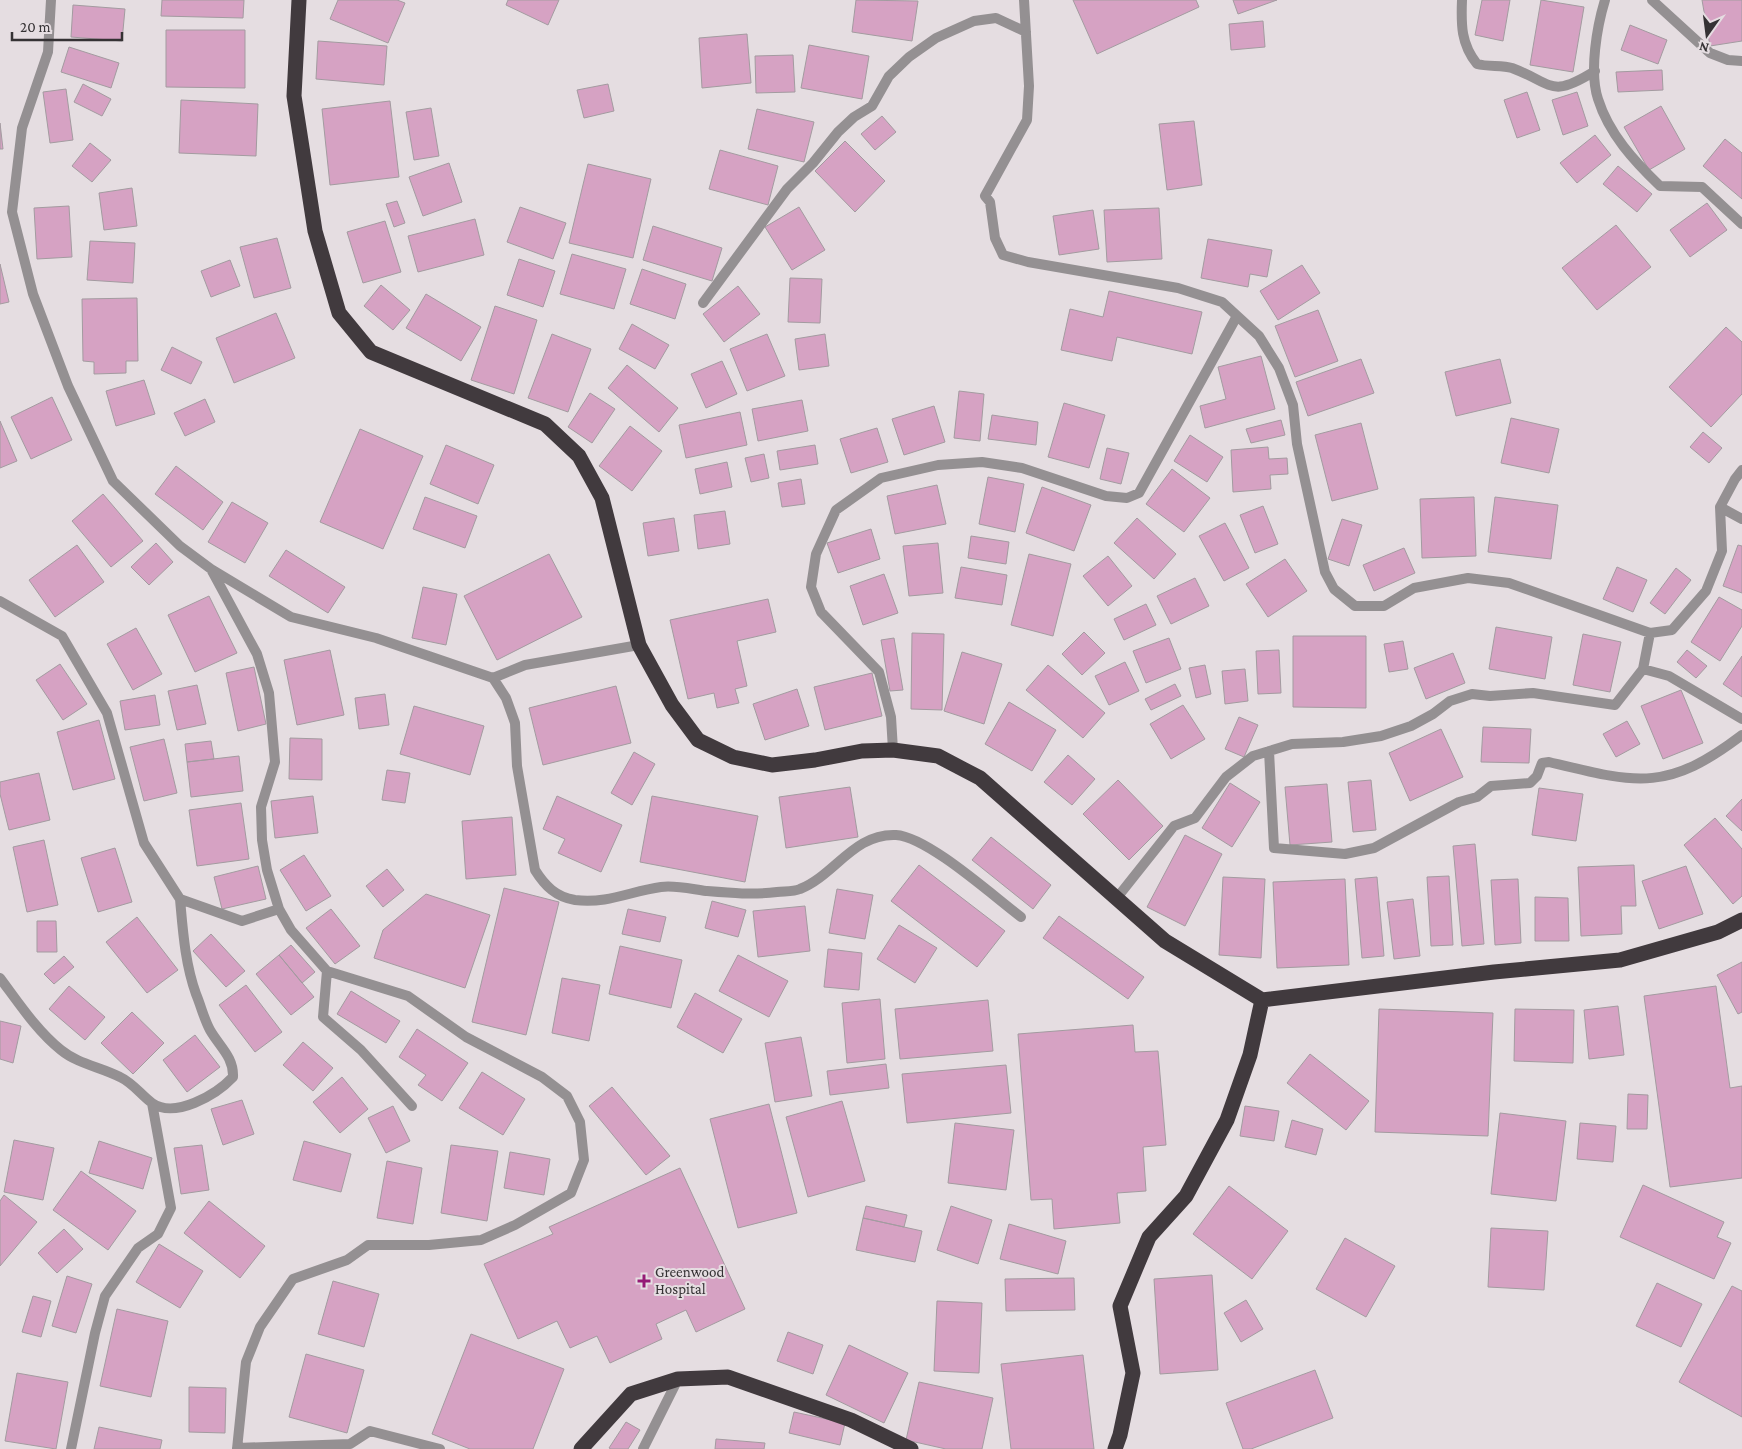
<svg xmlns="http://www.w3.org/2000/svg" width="1742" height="1449" viewBox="0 0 1742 1449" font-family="'Crimson Pro',serif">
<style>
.building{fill:#d6a2c3;stroke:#a39ba0}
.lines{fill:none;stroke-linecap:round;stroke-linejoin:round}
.street{stroke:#949092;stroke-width:10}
.highway{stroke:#413a3e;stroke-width:15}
.poi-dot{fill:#951b76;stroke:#e5dde1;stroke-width:2}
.labels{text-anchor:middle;stroke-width:4;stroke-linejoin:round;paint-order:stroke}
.poi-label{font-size:15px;fill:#353234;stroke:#e5dde1;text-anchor:start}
</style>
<rect width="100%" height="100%" fill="#e5dde1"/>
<path class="building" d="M162 0H244L243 18 161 16Z
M338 0H397L405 3 388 43 330 19Z
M508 0H559L548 25 506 5Z
M856 0 918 1 912 41 852 32Z
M1073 0H1196L1199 7 1097 54Z
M1233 0H1277L1238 14Z
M1482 0H1510L1503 41 1475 35Z
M1541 0 1584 7 1573 72 1530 65Z
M1702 0H1742V41L1710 46Z
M73 5 125 9 122 41 71 37Z
M1263 21 1265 47 1231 50 1229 24Z
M1630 25 1667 40 1658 64 1621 50Z
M166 30H245V88L166 87Z
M747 34 751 83 702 88 699 38Z
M318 41 387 46 384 85 316 79Z
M809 45 869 56 862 99 801 88Z
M69 47 119 63 111 88 61 72Z
M793 55 795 92 756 93 755 56Z
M1662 70 1663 90 1618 92 1616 72Z
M83 84 111 99 102 116 74 102Z
M608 84 614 111 584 118 577 90Z
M66 89 73 140 50 143 43 92Z
M1527 92 1540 130 1517 138 1504 100Z
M1577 92 1588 126 1563 135 1552 100Z
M181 100 258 104 256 156 179 153Z
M390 101 399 177 330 185 322 109Z
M1661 106 1685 149 1649 170 1624 127Z
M431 108 439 156 414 160 406 112Z
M757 109 814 122 804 162 748 149Z
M882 116 896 132 875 150 861 134Z
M1194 121 1202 185 1167 190 1159 124Z
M0 123 3 149H0Z
M1595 135 1611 155 1577 183 1560 163Z
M1725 139 1742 153V199L1703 166Z
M845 141 885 181 855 212 815 171Z
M90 143 111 160 92 182 72 166Z
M720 150 778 166 768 205 709 189Z
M449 163 462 202 423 216 409 177Z
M588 164 651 179 633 258 569 243Z
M1618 166 1652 194 1637 212 1603 184Z
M132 188 137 226 104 230 99 193Z
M397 201 405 223 394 227 386 204Z
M1707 203 1727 230 1690 257 1670 230Z
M69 206 72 257 37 259 34 208Z
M520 207 566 223 553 259 507 242Z
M799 207 825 250 792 270 765 227Z
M1159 208 1162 259 1107 262 1104 210Z
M1093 210 1099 249 1059 255 1053 216Z
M475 219 484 255 418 272 408 236Z
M385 221 401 272 363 283 347 232Z
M1616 225 1651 267 1597 310 1562 268Z
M653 226 722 248 712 281 643 260Z
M277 238 291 288 254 298 240 247Z
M1208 239 1272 250 1267 277 1250 274 1248 287 1201 278Z
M90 241 135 243 133 283 87 280Z
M572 254 626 269 614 309 560 294Z
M519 259 555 271 543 307 507 295Z
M230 260 240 286 211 297 201 271Z
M0 264 9 302 0 304Z
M1302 265 1320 293 1278 320 1260 291Z
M642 269 686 284 675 319 630 304Z
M790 278 822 279 820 323 788 322Z
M381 285 410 310 393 330 364 306Z
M738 286 760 314 724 342 703 314Z
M1109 291 1202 312 1192 354 1117 337 1112 361 1061 350 1070 309 1103 317Z
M426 294 481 327 461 361 406 328Z
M137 298 138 361H126V373L94 374V362L83 361 82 299Z
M495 306 537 320 514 394 471 380Z
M1318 310 1338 361 1295 377 1275 326Z
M276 313 295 358 234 383 216 338Z
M632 324 669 345 655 369 619 349Z
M1726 327 1742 342V394L1711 427 1669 387Z
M552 334 591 349 568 412 528 398Z
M767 334 785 376 747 391 730 349Z
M825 334 829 366 799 370 795 339Z
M172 347 202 362 191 384 161 370Z
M1261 356 1275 409 1205 428 1200 406 1226 399 1218 367Z
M1361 359 1374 393 1308 416 1296 382Z
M1500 359 1511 403 1456 416 1445 372Z
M722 361 737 394 706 408 691 374Z
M627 365 678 408 659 432 608 388Z
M144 380 155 414 116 426 106 391Z
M959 391 984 394 980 441 954 438Z
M590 393 615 409 592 443 568 427Z
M52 397 72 440 31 459 11 417Z
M205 399 215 422 185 436 174 413Z
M802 400 808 431 758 441 752 409Z
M1064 403 1105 415 1089 468 1048 457Z
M934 406 945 442 904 455 892 419Z
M740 412 747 445 686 458 679 425Z
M992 415 1038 422 1036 445 988 439Z
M1511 418 1559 429 1549 473 1501 463Z
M1281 420 1285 435 1251 443 1246 429Z
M0 421 17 461 0 468Z
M1361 423 1378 489 1332 501 1315 435Z
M630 426 662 451 632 491 599 466Z
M877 428 888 462 851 473 840 439Z
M360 429 423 456 383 549 320 522Z
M1703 432 1722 448 1709 463 1690 447Z
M1190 435 1223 457 1207 482 1174 461Z
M446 445 494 465 478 504 430 484Z
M815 445 818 464 780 470 777 451Z
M1268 447 1269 459 1287 458 1288 474 1270 475 1271 489 1233 492 1231 450Z
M1107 448 1129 453 1121 484 1100 479Z
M764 454 769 478 751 482 745 458Z
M727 462 732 487 700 494 695 469Z
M176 466 223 502 203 530 155 494Z
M1172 469 1210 498 1184 532 1146 504Z
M988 477 1024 484 1015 532 979 524Z
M801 479 805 504 782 507 778 483Z
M937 485 946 524 895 534 887 496Z
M1042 487 1091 505 1074 551 1026 533Z
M103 494 143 541 111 567 72 521Z
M425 497 477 516 465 548 413 529Z
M1474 497 1476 556 1422 558 1420 499Z
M1495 497 1558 505 1551 559 1488 552Z
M232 502 268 523 245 563 208 542Z
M1263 506 1278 544 1255 553 1240 515Z
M725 511 730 544 698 549 694 515Z
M674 518 679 551 648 556 643 523Z
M1137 518 1176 554 1154 579 1114 543Z
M1342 519 1362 525 1349 566 1328 559Z
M1225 523 1249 568 1224 581 1199 536Z
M871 529 880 559 838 573 827 543Z
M971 536 1009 542 1006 564 968 558Z
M156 543 173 562 149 585 131 567Z
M938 543 943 593 909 596 903 546Z
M77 545 104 582 55 617 29 580Z
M1738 545 1742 546V593L1723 586Z
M1404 548 1415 573 1374 591 1363 565Z
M286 550 345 587 328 613 269 576Z
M549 554 582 617 497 660 464 596Z
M1029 554 1071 564 1053 636 1011 625Z
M1108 556 1132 586 1108 606 1083 576Z
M1285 559 1307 591 1268 617 1246 584Z
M961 567 1007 575 1002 605 955 598Z
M1617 567 1647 580 1633 612 1603 599Z
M1676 568 1691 580 1665 614 1650 603Z
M884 574 898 613 863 625 850 586Z
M1195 578 1209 606 1171 624 1157 596Z
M423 587 457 594 446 645 412 638Z
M209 596 237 653 195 672 168 615Z
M1719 597 1742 610V626L1720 661 1691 642Z
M768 599 776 632 737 641 747 686 735 689 739 703 717 708 714 693 688 699 670 620Z
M1146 604 1156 625 1124 640 1114 619Z
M1496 627 1552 637 1545 679 1489 669Z
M136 628 162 674 133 690 107 644Z
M1084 632 1105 653 1082 675 1062 654Z
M912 633 944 634 942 710 911 709Z
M1583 634 1621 642 1610 692 1573 685Z
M1293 636H1366V708L1293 707Z
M894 638 903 690 890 691 881 640Z
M1169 638 1181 669 1146 683 1133 651Z
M1403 641 1408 669 1389 672 1384 644Z
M330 650 344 715 297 725 284 660Z
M1279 650 1281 693 1258 694 1256 651Z
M1687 650 1707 666 1696 678 1677 662Z
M962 652 1002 664 984 724 944 711Z
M1453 653 1465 683 1426 699 1414 668Z
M1742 656V697L1723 684Z
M1125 662 1139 691 1109 705 1095 676Z
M60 664 87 704 63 720 36 680Z
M1048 665 1105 713 1083 738 1026 690Z
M1205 665 1211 694 1196 698 1189 668Z
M254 667 266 724 238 731 226 673Z
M1245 669 1248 701 1225 704 1222 671Z
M872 673 882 716 825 730 814 687Z
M1175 684 1181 696 1151 710 1145 699Z
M197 685 206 724 177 730 168 691Z
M616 686 631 743 543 765 529 708Z
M797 689 809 726 765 740 753 704Z
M1681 690 1703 743 1663 759 1641 706Z
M385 694 389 725 359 729 355 698Z
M155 695 160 725 125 730 120 701Z
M1009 702 1056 730 1032 771 985 744Z
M1183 705 1205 739 1171 759 1150 724Z
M414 706 484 726 470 775 400 754Z
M1239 717 1258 725 1244 757 1225 749Z
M99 720 115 779 73 790 57 732Z
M1627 721 1640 744 1616 757 1603 734Z
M1483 727 1531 729 1529 763 1481 762Z
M1441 729 1463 777 1410 801 1389 753Z
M290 738 322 739V780L289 779Z
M164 739 177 793 144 801 130 747Z
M211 741 214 759 187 762 185 744Z
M634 752 655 764 632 805 611 793Z
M1068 755 1095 779 1072 805 1044 782Z
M239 756 243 791 191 797 187 762Z
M387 770 410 773 405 803 382 800Z
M39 773 50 820 9 830 0 794V782Z
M1118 780 1163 826 1129 860 1083 814Z
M1371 780 1376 830 1353 832 1348 782Z
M1230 783 1260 802 1232 847 1202 828Z
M1327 784 1332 842 1290 845 1285 787Z
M850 787 858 837 786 848 779 797Z
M1539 788 1583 794 1576 841 1532 835Z
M313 796 318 833 275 838 271 801Z
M557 796 622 825 601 872 558 853 565 839 543 829Z
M652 796 758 816 745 882 640 862Z
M1742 799V831L1726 816Z
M241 803 249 859 197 866 189 810Z
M512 817 516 875 466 879 462 821Z
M1715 818 1742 849V896L1733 904 1684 845Z
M1185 835 1222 854 1185 926 1147 907Z
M991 837 1051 885 1033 909 972 860Z
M44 840 58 905 27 912 13 847Z
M1475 844 1484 944 1462 946 1453 846Z
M115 848 132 902 98 912 81 858Z
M304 855 331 896 306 911 280 870Z
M919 865 1005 931 977 967 891 901Z
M1634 865 1636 906H1621L1622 934 1581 936 1578 867Z
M258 866 266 899 222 909 214 877Z
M1686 866 1703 914 1659 929 1642 881Z
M387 869 404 890 383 907 366 886Z
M1449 876 1453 945 1431 946 1427 877Z
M1223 877 1265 879 1261 958 1219 955Z
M1377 877 1384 956 1362 958 1355 879Z
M1345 879 1349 965 1277 968 1273 882Z
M1518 879 1521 943 1495 945 1491 880Z
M504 888 559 902 526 1035 472 1022Z
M837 889 873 895 865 939 829 933Z
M426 894 490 915 465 988 374 958 383 930Z
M1535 897 1568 898 1569 941H1535Z
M1413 899 1420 956 1394 959 1387 902Z
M712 901 746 910 738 937 705 928Z
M805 906 810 951 758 957 753 911Z
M331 909 360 946 335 964 306 928Z
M628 909 666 917 660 942 622 934Z
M1059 916 1144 977 1128 999 1043 938Z
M137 917 178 970 147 993 106 942Z
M37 921H56L57 952H37Z
M899 925 937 948 915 983 877 959Z
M211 934 245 971 226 987 193 951Z
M291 945 315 972 302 983 279 955Z
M620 946 682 960 671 1008 609 994Z
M828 949 862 953 859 990 824 987Z
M279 955 314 997 291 1015 256 974Z
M738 955 788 981 769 1017 719 991Z
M64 956 74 967 54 984 44 974Z
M1742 962V1012L1738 1014 1717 975Z
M562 978 600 985 589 1041 552 1033Z
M246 985 282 1032 255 1052 219 1005Z
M69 986 105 1017 85 1040 49 1009Z
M1716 986 1730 1088 1742 1086V1178L1670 1187 1644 996Z
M351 991 400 1021 386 1043 337 1014Z
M695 993 742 1019 723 1053 677 1027Z
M880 999 885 1059 847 1063 842 1003Z
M988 1000 993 1051 900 1059 895 1009Z
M1618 1006 1624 1055 1589 1059 1584 1010Z
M1379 1009 1493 1013 1488 1136 1375 1132Z
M1515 1009 1574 1010 1573 1063 1514 1061Z
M132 1012 164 1043 133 1074 101 1043Z
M0 1021 21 1026 13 1063 0 1059Z
M1133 1025 1135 1052 1158 1051 1166 1145 1143 1147 1146 1191 1117 1193 1120 1223 1054 1229 1052 1199 1031 1200 1018 1034Z
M417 1029 468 1063 442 1101 418 1085 426 1075 399 1057Z
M195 1035 220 1067 187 1092 163 1060Z
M801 1037 812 1096 775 1102 765 1043Z
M303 1042 333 1068 313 1091 283 1065Z
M1310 1054 1369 1101 1346 1130 1287 1083Z
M886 1064 889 1088 830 1095 827 1071Z
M1006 1065 1011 1113 907 1123 902 1074Z
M482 1072 525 1099 503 1135 459 1108Z
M342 1077 368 1109 340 1133 313 1102Z
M612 1087 670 1156 646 1175 589 1106Z
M1628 1094 1648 1095 1647 1129H1627Z
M242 1100 254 1134 223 1145 211 1109Z
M842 1101 865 1181 808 1197 786 1117Z
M769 1104 797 1213 738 1228 710 1119Z
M393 1106 410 1141 386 1153 368 1118Z
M1245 1106 1279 1111 1274 1141 1240 1136Z
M1500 1113 1566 1121 1556 1201 1491 1194Z
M1292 1120 1323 1129 1316 1155 1285 1147Z
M955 1123 1014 1130 1006 1190 948 1183Z
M1580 1123 1616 1126 1613 1162 1577 1159Z
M14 1140 54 1148 43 1200 4 1192Z
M99 1141 152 1158 143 1189 89 1173Z
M304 1141 351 1154 341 1192 293 1180Z
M202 1145 209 1190 181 1194 174 1148Z
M451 1145 498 1151 487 1221 441 1213Z
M510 1152 550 1159 544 1195 504 1188Z
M387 1161 422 1168 413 1224 377 1218Z
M680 1168 745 1309 696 1332 686 1310 656 1324 662 1339 610 1363 597 1336 570 1348 557 1321 518 1339 484 1264 553 1234 549 1227Z
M81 1171 136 1211 108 1250 53 1210Z
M1643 1185 1724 1222 1717 1237 1731 1243 1714 1279 1620 1237Z
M1229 1186 1288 1231 1252 1279 1193 1234Z
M4 1195 37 1222 0 1266V1201Z
M209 1201 265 1246 240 1278 184 1233Z
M866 1206 907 1215 904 1227 863 1218Z
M951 1206 992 1220 978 1264 937 1250Z
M863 1218 922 1231 915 1262 856 1250Z
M1009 1224 1066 1241 1058 1274 1000 1259Z
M1491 1228 1548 1231 1544 1290 1488 1287Z
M64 1229 83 1249 57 1273 38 1253Z
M1345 1238 1395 1266 1366 1317 1316 1289Z
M159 1244 203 1271 180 1308 136 1282Z
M1212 1275 1218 1370 1160 1374 1154 1279Z
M67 1276 92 1284 76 1333 52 1326Z
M1074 1278 1075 1310 1006 1311 1005 1279Z
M333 1281 379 1294 364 1347 318 1334Z
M1657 1283 1702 1304 1681 1347 1636 1326Z
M1732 1286 1742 1291V1417L1679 1382Z
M33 1296 51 1301 41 1337 22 1332Z
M1246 1300 1263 1329 1241 1342 1224 1313Z
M937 1301 982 1303 979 1373 934 1371Z
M117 1309 168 1321 151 1397 100 1386Z
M788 1332 823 1345 813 1374 777 1361Z
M471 1334 564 1369 533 1449H470L432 1434Z
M849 1345 908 1373 884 1423 826 1395Z
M306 1354 364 1370 347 1433 289 1417Z
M1083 1355 1094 1449H1011L1001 1364Z
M1315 1370 1333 1418 1251 1449H1243L1226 1403Z
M17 1373 68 1382 56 1449 5 1441Z
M919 1382 993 1398 982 1449H946L906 1440Z
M189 1387 226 1388 225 1433 189 1432Z
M794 1412 845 1423 840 1445 789 1433Z
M626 1422 640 1430 628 1449H611L609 1448Z
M99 1427 162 1440 160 1449H94Z
M716 1439 765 1443 764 1449H715Z"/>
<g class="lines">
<path class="street" d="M51 0 48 52 22 128 12 212 33 294 68 386 113 481 180 546 211 569 291 617 376 638 493 678 525 665 639 645
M1024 0 1029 86 1027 120 985 196 990 202 995 238 1003 255 1028 262 1178 288 1222 302 1259 336 1279 368 1293 405 1297 444 1325 572 1334 589 1355 606H1384L1414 588 1468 578 1509 583 1650 633 1672 630 1706 591 1722 551 1720 507 1735 479 1742 470
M1462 0C1461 25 1461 44 1477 64 1488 67 1502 65 1512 68 1554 84 1550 99 1595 71
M1605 0C1597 26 1589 72 1598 99 1609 134 1634 161 1660 186L1702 187 1742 224
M1652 0 1710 53 1728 60 1742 61
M703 303 787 189 813 163 838 132 854 117 872 106 889 76 909 57 936 38 974 21 996 18 1026 32
M1720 507 1742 519
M211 569 257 654 269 693 275 762 261 807 262 840 267 870 279 909 291 930 327 971 323 1017 361 1050 412 1106
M0 601 62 636 107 713 144 843 180 899
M1643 669 1669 676 1742 719
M493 678 506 698 515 723 517 766 535 870C545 886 556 897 575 900 608 904 631 891 661 887 675 885 691 889 706 891 730 893 753 895 777 892 784 891 793 892 800 889 835 875 854 833 896 835 928 837 993 896 1021 917
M893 750 891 717 879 672 821 612 811 587 816 554 836 510 881 478 938 465 982 462 1022 468 1106 496 1127 498 1139 493 1237 316
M1269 751 1274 848 1345 854 1374 848 1459 802 1477 797 1491 786 1530 783 1537 776 1542 763 1549 762C1636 783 1666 793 1742 735
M1116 899 1174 826 1195 818 1226 777 1253 756 1292 744 1343 742 1381 736 1411 726 1433 714 1450 701 1472 694 1490 696 1533 693 1615 705 1643 669 1650 633
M0 978C18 1002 37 1031 61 1050 78 1064 101 1067 120 1077 133 1083 141 1095 152 1103 175 1119 216 1095 233 1077 234 1057 219 1046 210 1030 204 1019 201 1006 196 994 185 963 183 932 180 899L242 921 279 909
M237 1448 350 1444 370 1431 440 1449
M71 1449 95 1333 105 1296 138 1248 158 1234 171 1208 152 1103
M237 1449 246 1362 260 1327 293 1279 347 1260 368 1245H429L481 1240 515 1225 571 1193 584 1160 580 1122 567 1096 542 1077 466 1037 408 996 327 971
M643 1449 678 1379"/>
<path class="highway" d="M299 0 294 96 315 231 339 313 371 352 545 424 579 456 602 498 639 645 672 705 698 740 733 757 772 765 815 760 862 751 893 750 938 756 980 778 1165 941 1262 1000 1494 972 1620 960 1718 932 1742 920
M581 1449 631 1394 678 1379 728 1377 851 1420 911 1449
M1115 1449 1120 1435 1133 1373 1120 1306 1149 1237 1186 1196 1227 1120 1250 1055 1262 1000"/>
</g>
<path class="poi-dot" d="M641.5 1273.5h5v5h5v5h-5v5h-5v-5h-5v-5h5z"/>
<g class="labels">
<g class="poi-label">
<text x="655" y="1277">Greenwood<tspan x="655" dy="17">Hospital</tspan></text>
</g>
</g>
<g transform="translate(1707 35) rotate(194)" stroke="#e5dde1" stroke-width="4" paint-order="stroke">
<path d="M0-4L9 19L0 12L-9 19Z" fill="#353234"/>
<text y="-8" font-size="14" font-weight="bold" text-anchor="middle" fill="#353234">N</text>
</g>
<path d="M12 32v8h110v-8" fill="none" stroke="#353234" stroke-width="2.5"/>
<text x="20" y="32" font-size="15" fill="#353234" stroke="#e5dde1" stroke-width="4" paint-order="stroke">20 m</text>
</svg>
